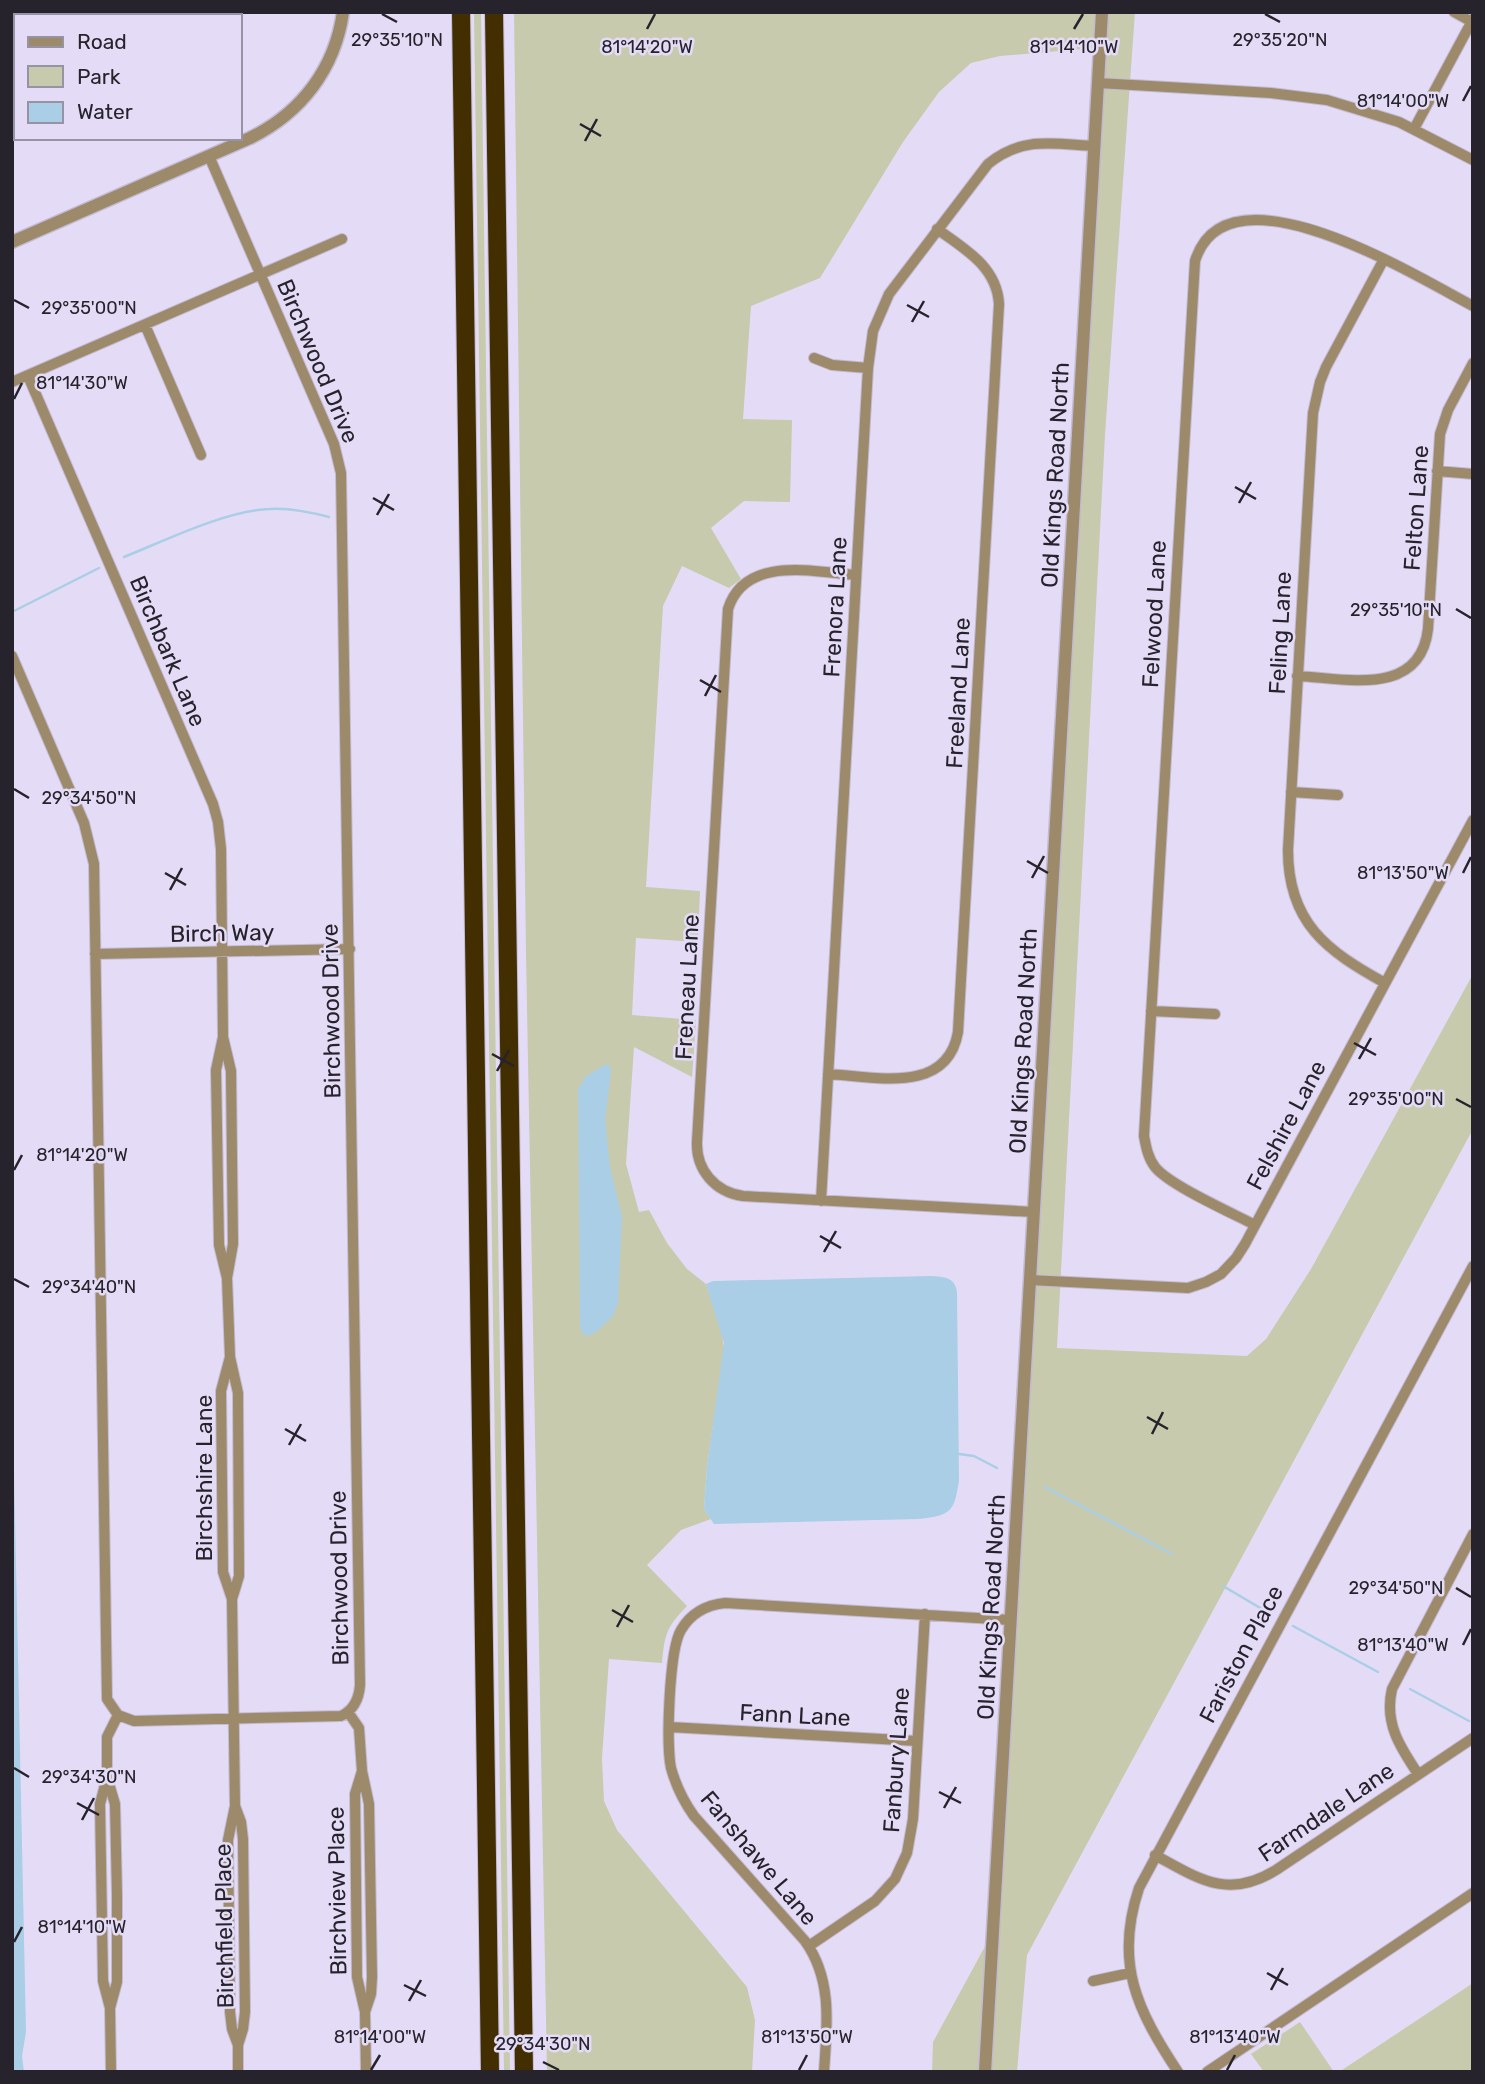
<svg xmlns="http://www.w3.org/2000/svg" width="1485" height="2084" viewBox="0 0 1485 2084" font-family="Rubik,sans-serif">
<style>
.green{fill:#c7caad}
.water{fill:#a9cee5}
.lines{fill:none;stroke-linecap:round;stroke-linejoin:round}
.stream{stroke:#a9cee5;stroke-width:2.5}
.minor-casing{stroke:#c2bbd2;stroke-width:12}
.tertiary-casing{stroke:#c2bbd2;stroke-width:15}
.motorway-casing{stroke:#c2bbd2;stroke-width:20}
.minor{stroke:#9c8a6a;stroke-width:10}
.tertiary{stroke:#9c8a6a;stroke-width:12}
.motorway{stroke:#422e00;stroke-width:18}
.ticks{fill:none;stroke:#26232c;stroke-width:2.5}
.labels{text-anchor:middle;stroke-width:5;stroke-linejoin:round;paint-order:stroke}
.street-label{font-size:23px;fill:#26232c;stroke:#e4dcf6}
.ticks-label{font-size:18px;text-anchor:middle;fill:#26232c;stroke:#e4dcf6;stroke-width:5;stroke-linejoin:round;paint-order:stroke}
</style>
<rect width="100%" height="100%" fill="#e4dcf6"/>
<path class="green" d="M474 12H481L510 2072H504Z
M514 12H1097L1095 48 1000 56 971 63 939 92 903 142 820 278 751 306 743 419 792 420 790 502 744 501 711 528 741 579 729 588 682 566 663 606 646 887 700 891 698 942 636 938 632 1015 696 1020 692 1077 634 1047 626 1164 639 1212 649 1210 667 1243 687 1269 706 1284 722 1333 724 1348 707 1467 704 1509 711 1519 681 1530 647 1565 687 1606C666 1628 665 1633 662 1663L609 1659 602 1758 604 1801 617 1830 747 1987 755 2020 752 2072H547L526 955Z
M1108 12H1135L1105 435 1057 1348 1247 1356 1266 1339 1311 1269 1473 974V1129L1027 1955 1017 2072H990Z
M989 1939 981 2072H932L933 2042Z
M1473 1983V2072H1339Z
M1300 2022 1334 2072H1264L1251 2054Z"/>
<path class="water" d="M606 1064 610 1066 611 1073 605 1119 610 1167 622 1217 618 1303 613 1316 596 1332 588 1336 582 1333 580 1325 578 1089 586 1076Z
M12 1152 13 1423 26 2032 22 2056 24 2072H12Z
M931 1276C944 1277 955 1277 957 1292L959 1480C954 1512 952 1515 919 1519L714 1524 704 1509 707 1467 724 1343 706 1284 713 1281Z"/>
<g class="lines">
<path class="stream" d="M124 557C164 541 227 510 270 509 290 508 310 512 329 517
M12 612 99 568
M959 1454 974 1456 997 1468
M1045 1487 1172 1554
M1223 1586 1272 1615
M1293 1626 1378 1672
M1410 1689 1469 1721"/>
<defs>
<path id="minor" d="M1454 12 1472 22
M203 16 207 12
M1098 83 1271 93 1327 100 1399 122 1473 160
M12 92 16 90
M12 108 16 106
M1414 129 1473 19
M1384 259 1326 367 1320 382 1313 413 1288 850C1288 923 1327 951 1385 983
M145 325 201 455
M814 358 832 365 868 368
M28 376 213 804 218 822 221 849 223 1037
M12 382 342 239
M1437 471 1473 474
M856 575C813 572 745 555 728 609L697 1142C696 1170 715 1192 743 1196L1034 1212
M12 656 84 823 94 864 107 1699 118 1715 134 1721 341 1716C354 1710 359 1699 360 1685L341 473 334 444 209 156
M1297 676C1345 678 1420 698 1428 629L1440 434 1448 410 1473 363
M1291 792 1338 795
M95 954 350 949
M1151 1011 1215 1014
M828 1074C873 1076 947 1096 958 1032L999 304C997 267 965 249 937 229
M821 1201 868 368 873 331 889 294 988 164C1022 136 1053 144 1094 146
M1255 1225C1232 1213 1169 1185 1155 1167 1148 1158 1146 1147 1144 1136L1195 261C1227 158 1419 278 1473 306
M227 1278 233 1244 231 1071 223 1037 216 1070 219 1245 227 1278 230 1357 238 1393 239 1576 232 1599 223 1572 221 1391 230 1357
M1030 1280 1188 1288 1206 1282 1221 1274 1236 1258 1245 1244 1473 820
M232 1599 235 1806
M348 1712 359 1728 362 1771
M669 1727 917 1741
M1418 1774C1400 1747 1384 1723 1392 1689L1473 1534
M107 1777V1737L118 1715
M1155 1855C1199 1879 1228 1900 1276 1870L1473 1738
M809 1946 875 1901 895 1879 907 1853 913 1819 925 1614
M1093 1981 1130 1973
M110 2008 103 1981 100 1804 107 1777 115 1804 117 1895V1982L110 2008 111 2072
M365 2012 371 1994 372 1977 369 1804 362 1771 355 1794 357 1977 365 2012 366 2072
M238 2045 232 2029 230 2012 228 1840 235 1806 241 1822 243 1839 245 2012 243 2029 238 2045V2072
M824 2072C827 2026 833 1980 805 1941L694 1816C684 1802 676 1786 671 1768 666 1745 669 1650 681 1630 691 1613 706 1605 725 1603L1011 1620
M1178 2072C1137 2010 1114 1963 1139 1888L1473 1266
M1207 2072 1473 1893"/>
<path id="tertiary" d="M12 242 250 138C301 113 335 69 343 12
M985 2072 1102 12"/>
<path id="motorway" d="M461 12 490 2072
M494 12 524 2072"/>
</defs>
<use href="#minor" class="minor-casing"/>
<use href="#tertiary" class="tertiary-casing"/>
<use href="#motorway" class="motorway-casing"/>
<use href="#minor" class="minor"/>
<use href="#tertiary" class="tertiary"/>
<use href="#motorway" class="motorway"/>
</g>
<path class="ticks" d="M382 14 397 22M1265 14 1280 22M647 29 655 14M1074 29 1083 14M1463 101 1471 86M580 124 601 136M585 141 597 119M14 300 29 308M907 305 929 317M912 322 924 301M14 399 22 383M1235 487 1256 499M373 498 394 510M1239 503 1251 482M377 515 389 494M1456 609 1471 618M700 680 721 692M705 696 716 675M14 789 29 798M1027 861 1048 873M165 873 186 885M1463 873 1471 857M1032 878 1044 856M170 890 182 868M1354 1043 1376 1055M492 1054 514 1066M1359 1059 1371 1038M497 1071 509 1050M1456 1099 1471 1107M14 1170 22 1155M820 1236 841 1248M824 1252 836 1231M14 1279 29 1287M1147 1417 1168 1429M285 1429 306 1441M1152 1434 1163 1412M289 1445 301 1424M1456 1588 1471 1597M612 1610 633 1622M617 1627 629 1605M1463 1645 1471 1629M14 1768 29 1777M939 1792 961 1803M77 1803 99 1815M944 1808 956 1787M82 1820 94 1798M14 1942 22 1927M1267 1973 1288 1985M404 1985 426 1996M1271 1990 1283 1968M409 2001 421 1980M543 2062 559 2070M371 2070 380 2055M799 2070 807 2055M1227 2070 1235 2055"/>
<g class="labels">
<g class="street-label">
<text transform="translate(318 361) rotate(67)" y="8">Birchwood Drive</text>
<text transform="translate(1055 475) rotate(-87)" y="8">Old Kings Road North</text>
<text transform="translate(1416 508) rotate(-86)" y="8">Felton Lane</text>
<text transform="translate(835 607) rotate(-87)" y="8">Frenora Lane</text>
<text transform="translate(1154 614) rotate(-87)" y="8">Felwood Lane</text>
<text transform="translate(1280 633) rotate(-87)" y="8">Feling Lane</text>
<text transform="translate(168 651) rotate(67)" y="8">Birchbark Lane</text>
<text transform="translate(958 693) rotate(-87)" y="8">Freeland Lane</text>
<text transform="translate(222 933) rotate(-1)" y="8">Birch Way</text>
<text transform="translate(687 987) rotate(-87)" y="8">Freneau Lane</text>
<text transform="translate(331 1011) rotate(-91)" y="8">Birchwood Drive</text>
<text transform="translate(1023 1041) rotate(-87)" y="8">Old Kings Road North</text>
<text transform="translate(1286 1125) rotate(-62)" y="8">Felshire Lane</text>
<text transform="translate(204 1478) rotate(-90)" y="8">Birchshire Lane</text>
<text transform="translate(339 1578) rotate(-91)" y="8">Birchwood Drive</text>
<text transform="translate(991 1607) rotate(-87)" y="8">Old Kings Road North</text>
<text transform="translate(1241 1654) rotate(-62)" y="8">Fariston Place</text>
<text transform="translate(795 1715) rotate(3)" y="8">Fann Lane</text>
<text transform="translate(896 1760) rotate(-86)" y="8">Fanbury Lane</text>
<text transform="translate(1326 1812) rotate(-34)" y="8">Farmdale Lane</text>
<text transform="translate(759 1858) rotate(50)" y="8">Fanshawe Lane</text>
<text transform="translate(337 1891) rotate(-91)" y="8">Birchview Place</text>
<text transform="translate(224 1926) rotate(-91)" y="8">Birchfield Place</text>
</g>
</g>
<g class="ticks-label">
<text x="397" y="46">29°35'10"N</text>
<text x="1280" y="46">29°35'20"N</text>
<text x="647" y="53">81°14'20"W</text>
<text x="1074" y="53">81°14'10"W</text>
<text x="1403" y="107">81°14'00"W</text>
<text x="89" y="314">29°35'00"N</text>
<text x="82" y="389">81°14'30"W</text>
<text x="1396" y="616">29°35'10"N</text>
<text x="89" y="804">29°34'50"N</text>
<text x="1403" y="879">81°13'50"W</text>
<text x="1396" y="1105">29°35'00"N</text>
<text x="82" y="1161">81°14'20"W</text>
<text x="89" y="1293">29°34'40"N</text>
<text x="1396" y="1594">29°34'50"N</text>
<text x="1403" y="1651">81°13'40"W</text>
<text x="89" y="1783">29°34'30"N</text>
<text x="82" y="1933">81°14'10"W</text>
<text x="380" y="2043">81°14'00"W</text>
<text x="807" y="2043">81°13'50"W</text>
<text x="1235" y="2043">81°13'40"W</text>
<text x="543" y="2050">29°34'30"N</text>
</g>
<rect width="1485" height="2084" fill="none" stroke="#26232c" stroke-width="28"/>
<rect x="14" y="14" width="228" height="126" fill="#e4dcf6" stroke="#9892a5" stroke-width="2"/>
<rect x="28" y="37" width="35" height="10" fill="#9c8a6a" stroke="#9892a5" stroke-width="2"/>
<text x="77" y="49" font-size="21" fill="#26232c">Road</text>
<rect x="28" y="66" width="35" height="21" fill="#c7caad" stroke="#9892a5" stroke-width="2"/>
<text x="77" y="84" font-size="21" fill="#26232c">Park</text>
<rect x="28" y="102" width="35" height="21" fill="#a9cee5" stroke="#9892a5" stroke-width="2"/>
<text x="77" y="119" font-size="21" fill="#26232c">Water</text>
</svg>
